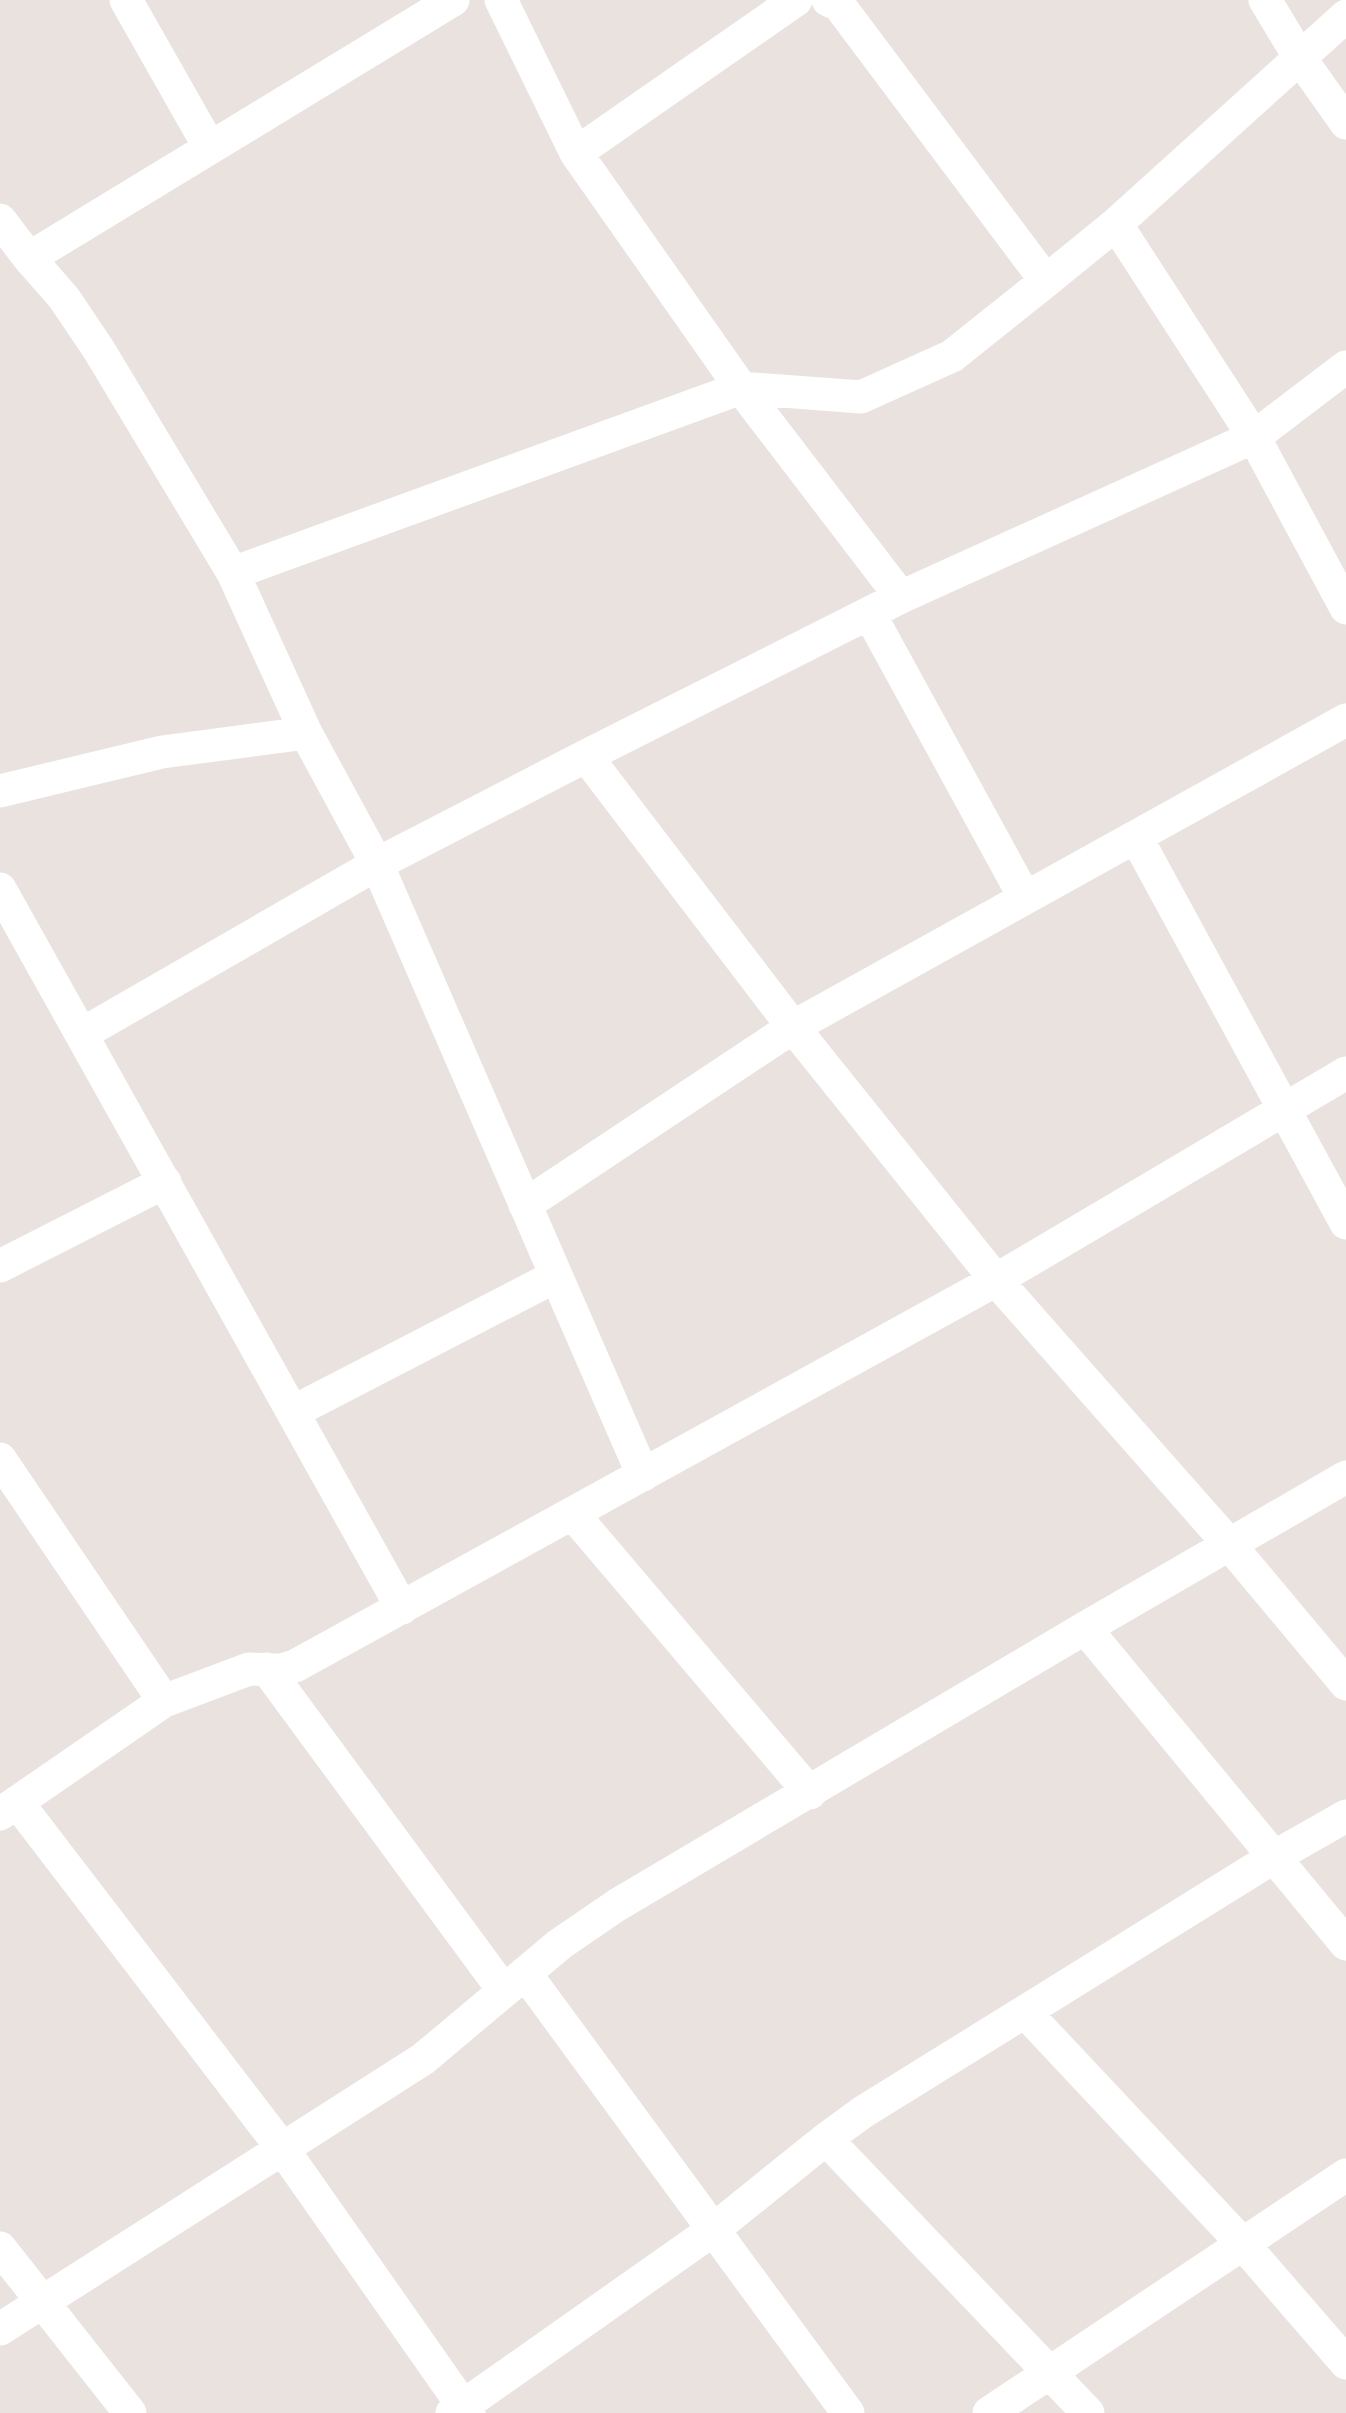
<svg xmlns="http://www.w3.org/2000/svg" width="1346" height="2413" viewBox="0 0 1346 2413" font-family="'Roboto Condensed',sans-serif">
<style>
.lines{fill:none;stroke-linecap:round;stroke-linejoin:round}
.minor{stroke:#fff;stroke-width:33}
</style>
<rect width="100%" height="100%" fill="#eae2df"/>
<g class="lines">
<path class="minor" d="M126 0 210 148
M501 0 576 153 741 388 901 597
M828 0 839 5 1046 281 1116 224 1346 16
M1265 0 1300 58 1346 123
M576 153 796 0
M0 220 29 258 64 298 99 350 233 573 306 733 377 864 643 1475
M1116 224 1254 437 1346 608
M29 258 453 0
M233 573 741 388 861 397 952 356 1046 281
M869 613 1025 898
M586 756 793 1027 996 1280 1229 1544 1346 1684
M0 791 162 752 306 733
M1136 837 1346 1223
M0 889 402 1608
M82 1034 377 864 586 756 901 597 1254 437 1346 367
M525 1205 793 1027 1346 720
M0 1266 165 1182
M293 1412 556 1276
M0 1459 164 1701
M573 1514 810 1793
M1085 1628 1346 1944
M267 1669 504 1991
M17 1802 282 2148 463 2406 452 2413
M0 1814 164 1701 249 1669 281 1670 295 1666 996 1280 1346 1073
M525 1973 848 2413
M1025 2012 1243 2244 1346 2363
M0 2248 130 2413
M0 2329 423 2059 560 1944 617 1905 1085 1628 1346 1477
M469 2413 463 2406 713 2230 826 2139
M989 2413 1346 2175
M1088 2413 826 2139 863 2112 1274 1857 1346 1816"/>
</g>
</svg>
